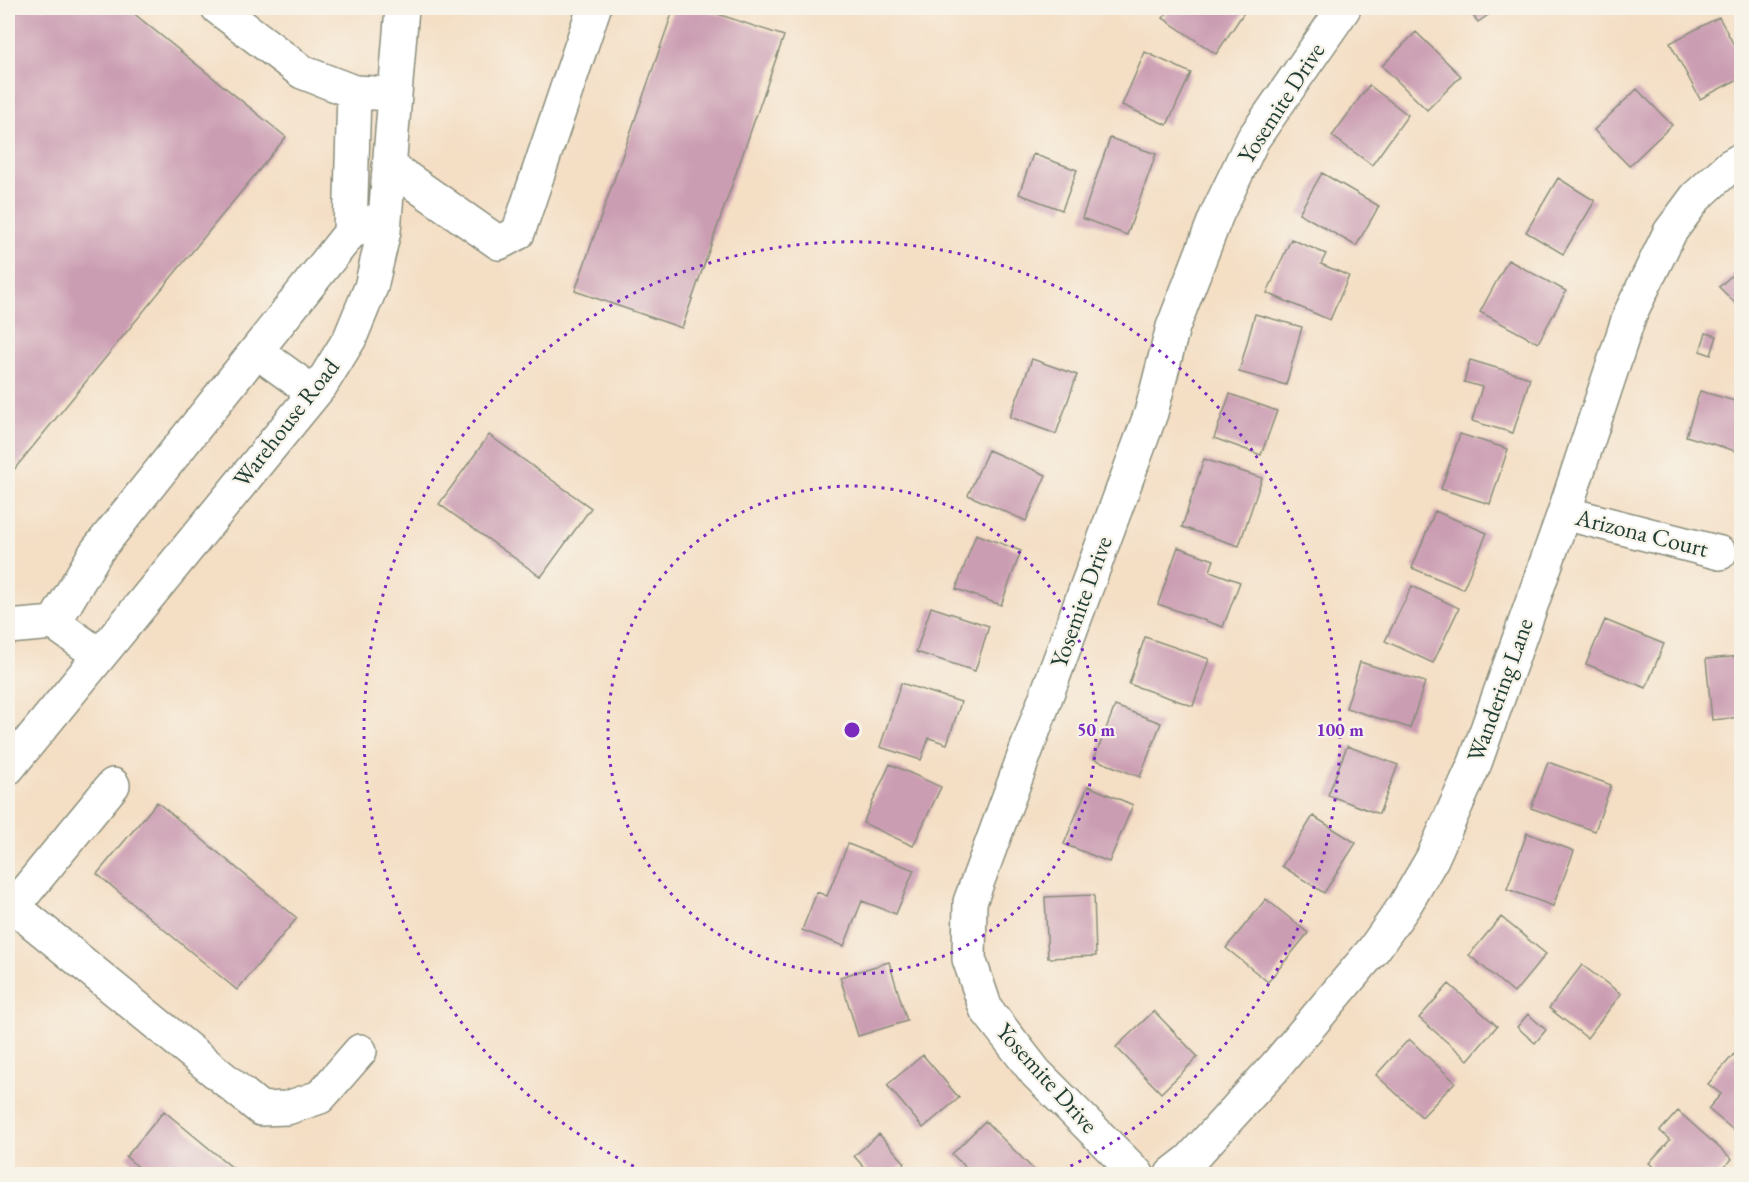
<svg xmlns="http://www.w3.org/2000/svg" width="1749" height="1182" viewBox="0 0 1749 1182" font-family="'EB Garamond',serif">
<style>
.building{fill:#cb9db2}
.lines{fill:none;stroke-linecap:round;stroke-linejoin:round}
.minor-casing{stroke:#8a8e7c;stroke-width:36}
.minor{stroke:#fff;stroke-width:33}
.ring{fill:none;stroke:#7b2cbf;stroke-width:3;stroke-dasharray:3 6}
.labels{text-anchor:middle;stroke-width:4.5;stroke-linejoin:round;paint-order:stroke}
.street-label{font-size:24px;fill:#1f3d34;stroke:#f7f3e8}
.centre{fill:#7b2cbf;stroke:#f7f3e8;stroke-width:3}
.ring-label{font-size:18px;text-anchor:middle;font-weight:bold;fill:#7b2cbf;stroke:#f7f3e8;stroke-width:4.5;stroke-linejoin:round;paint-order:stroke}
</style>
<rect width="100%" height="100%" fill="#f7f3e8"/>
<filter id="ink" filterUnits="userSpaceOnUse"><feTurbulence type="fractalNoise" baseFrequency=".0167" numOctaves="2"/><feDisplacementMap in="SourceGraphic" scale="12" xChannelSelector="R" yChannelSelector="G"/><feConvolveMatrix kernelMatrix="1 2 1 2 8 2 1 2 1" color-interpolation-filters="sRGB"/></filter>
<filter id="wash" filterUnits="userSpaceOnUse"><feTurbulence type="fractalNoise" baseFrequency=".008" numOctaves="4" result="noise"/><feDisplacementMap in="SourceGraphic" scale="24" xChannelSelector="R" yChannelSelector="G"/><feGaussianBlur stdDeviation="1.35" result="paint"/><feColorMatrix in="noise" values="0 0 0 0 0 0 0 0 0 0 0 0 0 0 0 0 0 1.4 0 .05"/><feComposite in="paint" operator="in"/></filter>
<g filter="url(#wash)">
<rect width="100%" height="100%" fill="#f4dec4"/>
<g id="blocks">
<path class="building" d="M8 8H127L286 137 8 477Z
M674 8H700L784 36 682 328 575 291Z
M1171 8H1247L1216 54 1163 18Z
M1467 8H1498L1478 22Z
M1719 17 1742 60V77L1700 99 1670 43Z
M1416 32 1461 76 1427 110 1382 66Z
M1145 52 1191 73 1167 125 1122 105Z
M1369 85 1408 115 1372 165 1332 136Z
M1637 89 1672 125 1629 166 1594 130Z
M1110 138 1156 154 1127 235 1082 218Z
M1033 154 1077 170 1062 210 1019 194Z
M1322 173 1379 206 1356 246 1299 213Z
M1558 178 1595 201 1563 254 1526 232Z
M1291 239 1326 254 1321 264 1349 276 1330 320 1267 293Z
M1508 260 1566 291 1538 343 1480 312Z
M1742 266V310L1719 287Z
M1255 314 1302 327 1286 385 1239 372Z
M1706 333 1717 336 1711 355 1700 351Z
M1032 359 1077 375 1056 434 1010 417Z
M1470 360 1530 378 1513 433 1472 421 1482 387 1464 382Z
M1700 391 1742 403V453L1686 436Z
M1230 394 1277 411 1261 455 1214 438Z
M1460 434 1508 449 1490 504 1441 489Z
M489 435 591 508 541 577 439 504Z
M988 450 1046 475 1026 521 968 495Z
M1204 459 1262 478 1239 546 1182 527Z
M1435 511 1487 533 1463 589 1412 568Z
M976 534 1021 551 1001 605 956 589Z
M1178 547 1214 560 1210 571 1240 582 1223 627 1158 604Z
M1412 586 1459 608 1433 663 1385 641Z
M931 607 989 626 975 671 916 652Z
M1605 620 1664 644 1646 688 1586 664Z
M1145 637 1209 659 1193 706 1129 684Z
M1742 656V717L1712 720 1706 659Z
M1360 662 1425 682 1410 728 1346 708Z
M901 683 961 702 947 744 929 738 921 760 880 747Z
M1115 706 1161 723 1140 777 1094 759Z
M1347 746 1398 765 1379 814 1328 795Z
M1548 762 1611 785 1595 831 1531 808Z
M890 764 941 787 913 846 863 823Z
M1088 786 1133 805 1109 862 1064 844Z
M157 802 297 918 237 990 97 874Z
M1313 816 1356 843 1324 893 1282 866Z
M1527 833 1574 851 1553 906 1507 889Z
M848 844 914 870 896 914 862 901 844 946 802 930 817 892 827 896Z
M1094 895 1096 956 1048 958 1045 897Z
M1266 899 1308 933 1268 982 1226 948Z
M1501 917 1546 954 1514 993 1469 955Z
M889 962 907 1021 858 1036 840 977Z
M1582 965 1621 994 1587 1038 1549 1008Z
M1449 984 1497 1026 1468 1060 1419 1018Z
M1154 1011 1198 1057 1161 1093 1116 1047Z
M1528 1014 1546 1030 1535 1043 1517 1027Z
M1409 1039 1455 1082 1422 1117 1376 1075Z
M1734 1054 1742 1061V1137L1708 1109 1721 1094 1708 1084Z
M923 1055 959 1098 923 1128 887 1085Z
M164 1111 240 1174H147L126 1157Z
M1678 1111 1732 1159 1718 1174H1661L1649 1163 1670 1140 1660 1131Z
M985 1121 1038 1174H972L952 1154Z
M879 1134 905 1163 892 1174H870L854 1156Z"/>
</g>
</g>
<g filter="url(#ink)">
<use href="#blocks" fill-opacity="0" stroke="#8a8e7c" stroke-width="1.5"/>
<g class="lines">
<defs>
<path id="minor" d="M218 8 302 72 354 92
M389 166 499 243 518 233 594 8
M350 233 354 92 395 94
M256 351 314 393
M1564 513 1720 553
M54 623 96 552 350 233 385 216
M8 627 54 623 99 655
M8 768 321 385 350 338 371 287 384 231 402 8
M8 902 261 1109 287 1108 320 1097 360 1051
M13 907 113 785
M1137 1174 1036 1073 986 1009 969 959 970 902 1151 413 1173 327 1217 214 1253 139 1344 8
M1172 1174 1190 1160 1274 1068 1374 949 1405 905 1432 859 1475 763 1564 513 1630 314 1670 232 1696 197 1730 166 1742 159"/>
</defs>
<use href="#minor" class="minor-casing"/>
<use href="#minor" class="minor"/>
</g>
</g>
<g class="ring">
<circle cx="852" cy="730" r="244"/>
<path d="M650 1174A488 488 0 1 1 1054 1174"/>
</g>
<g class="labels">
<g class="street-label">
<text transform="translate(1281 103) rotate(-57)" y="8">Yosemite Drive</text>
<text transform="translate(286 423) rotate(-52)" y="8">Warehouse Road</text>
<text transform="translate(1642 533) rotate(14)" y="8">Arizona Court</text>
<text transform="translate(1081 602) rotate(-70)" y="8">Yosemite Drive</text>
<text transform="translate(1500 690) rotate(-70)" y="8">Wandering Lane</text>
<text transform="translate(1047 1078) rotate(48)" y="8">Yosemite Drive</text>
</g>
</g>
<circle cx="852" cy="730" r="9" class="centre"/>
<g class="ring-label">
<text x="1096" y="736">50 m</text>
<text x="1340" y="736">100 m</text>
</g>
<rect width="1749" height="1182" fill="none" stroke="#f7f3e8" stroke-width="30"/>
</svg>
